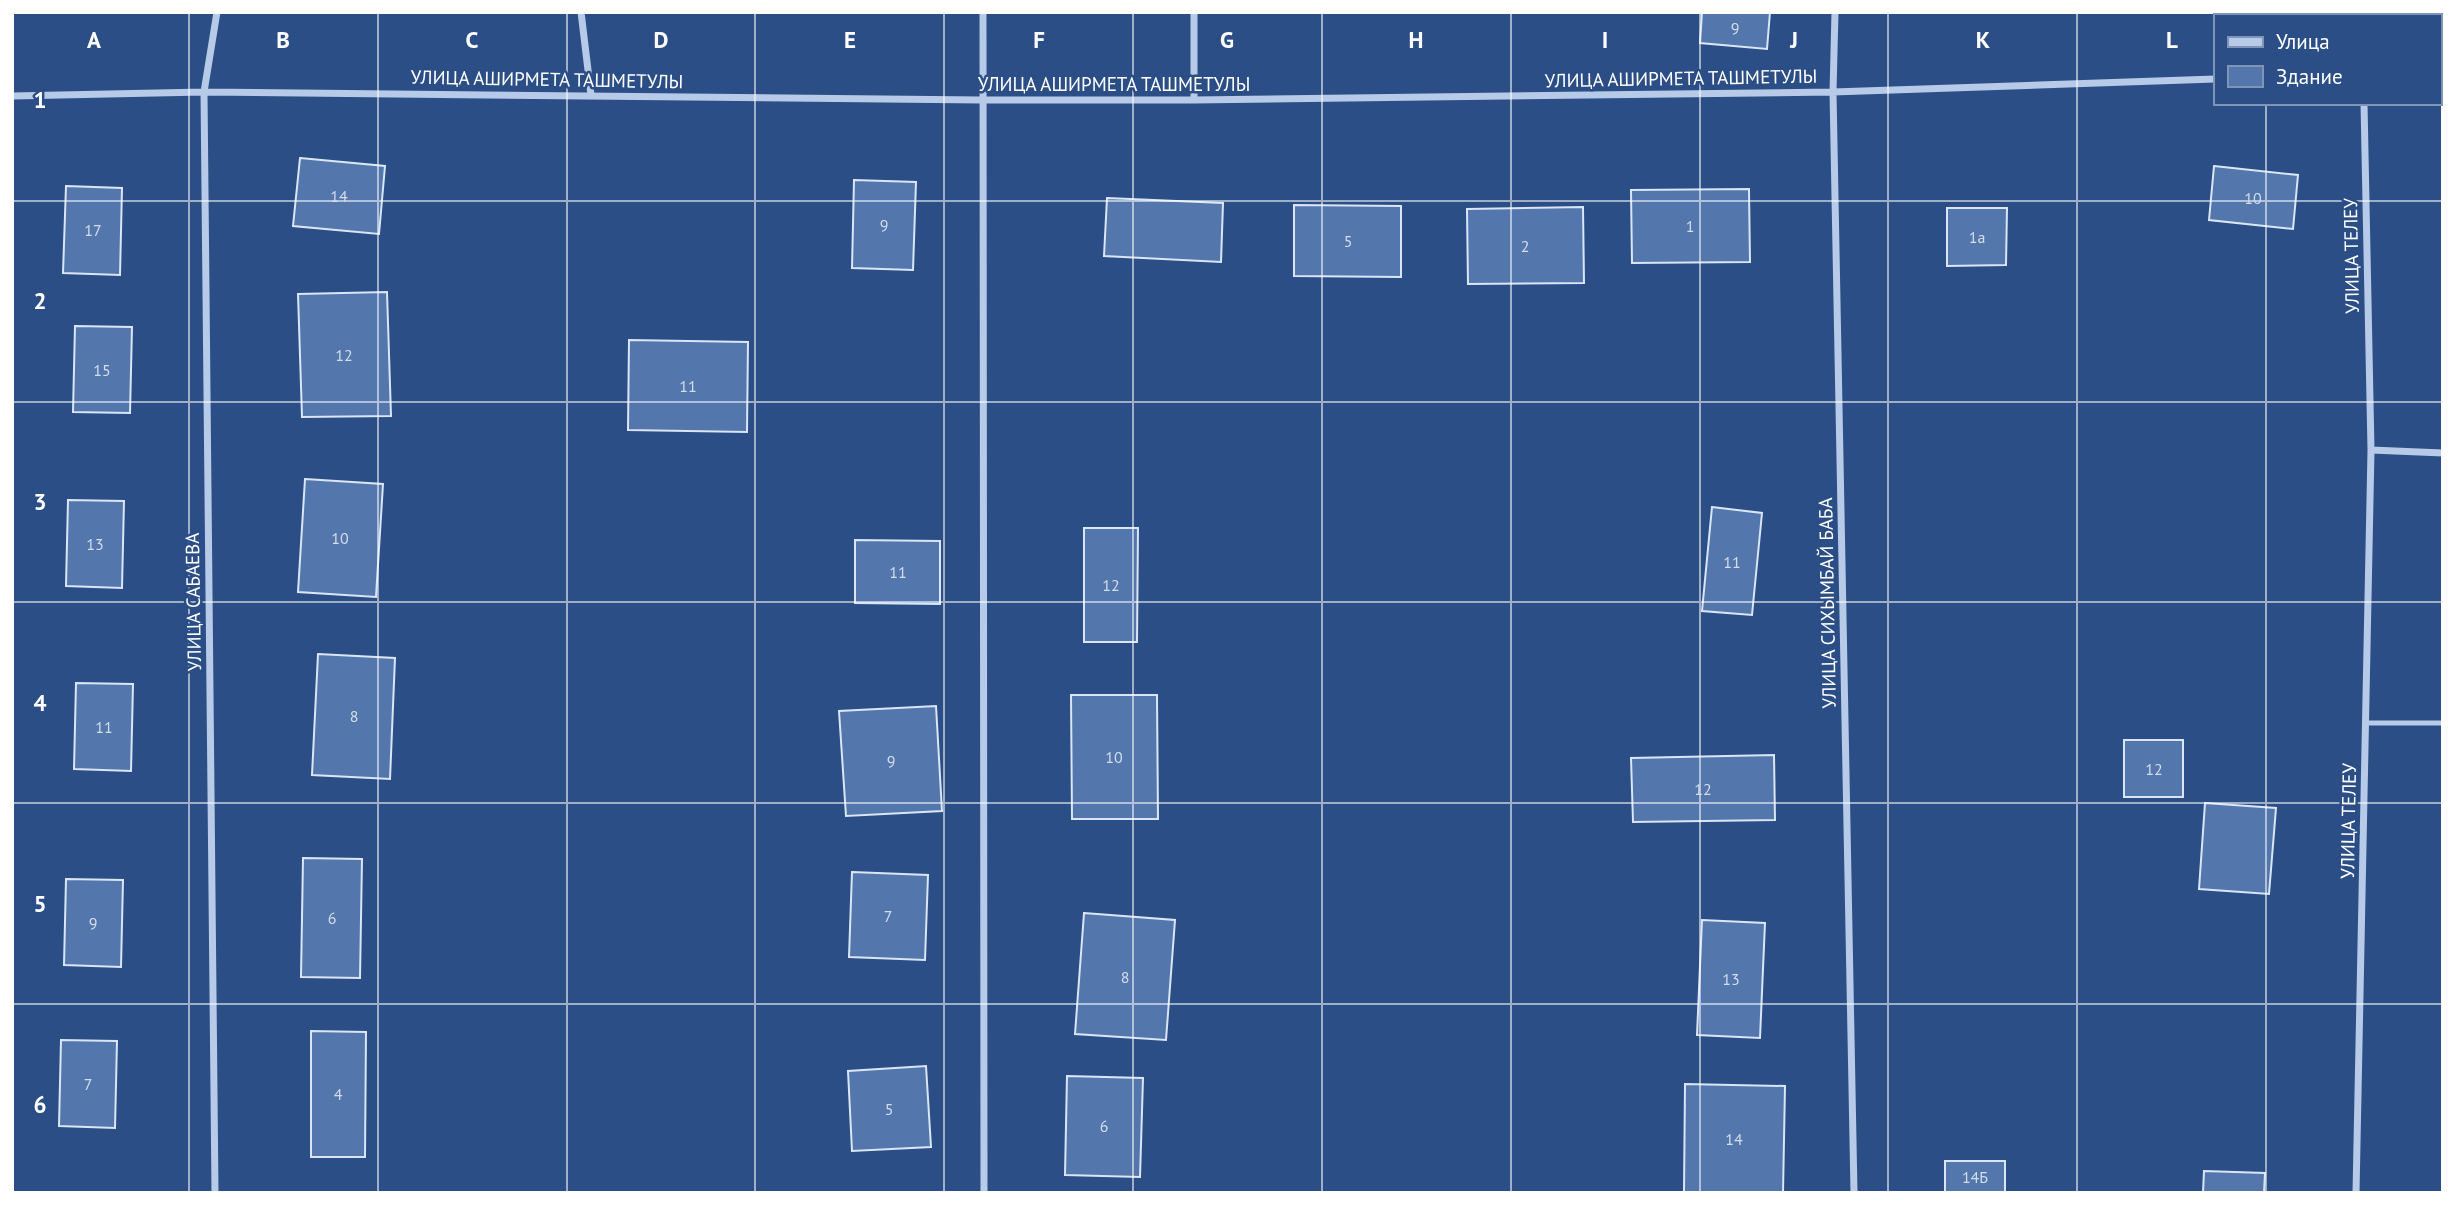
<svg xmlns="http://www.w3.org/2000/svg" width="2455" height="1205" viewBox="0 0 2455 1205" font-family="'PT Sans',sans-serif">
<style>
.building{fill:#5377ad;stroke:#dae5f6;stroke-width:2}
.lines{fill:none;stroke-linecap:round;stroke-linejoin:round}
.service{stroke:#b7cae7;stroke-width:5}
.minor{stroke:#b7cae7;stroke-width:7}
.grid{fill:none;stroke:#fff;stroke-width:2;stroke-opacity:0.55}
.labels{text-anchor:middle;stroke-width:5;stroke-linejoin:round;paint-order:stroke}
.number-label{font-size:16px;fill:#d4ddea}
.street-label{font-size:19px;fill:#fff;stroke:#2b4e86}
.grid-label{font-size:23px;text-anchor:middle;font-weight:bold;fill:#fff;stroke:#2b4e86;stroke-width:5;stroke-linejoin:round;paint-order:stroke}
</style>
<rect width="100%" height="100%" fill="#2b4e86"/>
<path class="building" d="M1702 12H1770L1767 49 1700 43Z
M300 158 385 166 379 234 293 226Z
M2214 166 2298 175 2293 229 2209 220Z
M854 180 916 182 913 270 852 268Z
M66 186 122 188 120 275 63 273Z
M1749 189 1750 262 1632 263 1631 190Z
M1107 198 1223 203 1221 262 1104 256Z
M1294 205 1401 206V277L1294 276Z
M1583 207 1584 283 1468 284 1467 209Z
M1947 208H2007L2006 265 1947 266Z
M387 292 391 416 302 417 298 294Z
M75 326 132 327 130 413 73 412Z
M629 340 748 342 747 432 628 430Z
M305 479 383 484 376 597 298 592Z
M68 500 124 501 122 588 66 586Z
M1712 507 1762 513 1752 615 1702 611Z
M1084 528H1138L1137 642H1084Z
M855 540 940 541V604L855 603Z
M318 654 395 658 390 779 312 775Z
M76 683 133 684 131 771 74 769Z
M1071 695H1157L1158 819H1072Z
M936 706 942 811 846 816 839 711Z
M2124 740H2183V797H2124Z
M1774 755 1775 820 1633 822 1631 758Z
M2205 803 2276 808 2269 894 2199 889Z
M303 858 362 859 360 978 301 977Z
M852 872 928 875 925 960 849 957Z
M66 879 123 880 121 967 64 965Z
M1084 913 1175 920 1166 1040 1075 1034Z
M1702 920 1765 923 1760 1038 1697 1035Z
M311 1031 366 1032 365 1157H311Z
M61 1040 117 1041 115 1128 59 1126Z
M926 1066 931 1147 852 1151 848 1071Z
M1067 1076 1143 1078 1140 1177 1065 1175Z
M1685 1084 1785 1086 1783 1193 1684 1192Z
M1945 1161H2005V1193H1945Z
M2204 1171 2265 1173 2264 1193H2203Z"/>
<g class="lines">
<path class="service" d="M2366 723H2443"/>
<path class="minor" d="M581 12 591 95
M983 12 984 1193
M1835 12 1833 92 1854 1193
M2363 12V16
M12 96 204 92 981 100H1194L1833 92 2215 79
M1194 100V12
M2371 450 2443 453
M215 1193 204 92 217 12
M2356 1193 2371 450 2364 103"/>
</g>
<path class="grid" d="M189 12V1193M378 12V1193M567 12V1193M755 12V1193M944 12V1193M1133 12V1193M1322 12V1193M1511 12V1193M1700 12V1193M1888 12V1193M2077 12V1193M2266 12V16M2266 103V1193M12 201H2443M12 402H2443M12 602H2443M12 803H2443M12 1004H2443"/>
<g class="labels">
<g class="number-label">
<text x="1735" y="34">9</text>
<text x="339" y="202">14</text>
<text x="2253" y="204">10</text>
<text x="884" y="231">9</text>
<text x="1690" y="232">1</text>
<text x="93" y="236">17</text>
<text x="1977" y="243">1а</text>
<text x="1348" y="247">5</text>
<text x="1525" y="252">2</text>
<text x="344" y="361">12</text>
<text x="102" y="376">15</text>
<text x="688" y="392">11</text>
<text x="340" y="544">10</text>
<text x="95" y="550">13</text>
<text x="1732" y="568">11</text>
<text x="898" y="578">11</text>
<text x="1111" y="591">12</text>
<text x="354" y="722">8</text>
<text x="104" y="733">11</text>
<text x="1114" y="763">10</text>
<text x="891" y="767">9</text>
<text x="2154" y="775">12</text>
<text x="1703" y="795">12</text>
<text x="888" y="922">7</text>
<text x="332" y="924">6</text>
<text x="93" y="929">9</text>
<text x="1125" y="983">8</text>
<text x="1731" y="985">13</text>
<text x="88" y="1090">7</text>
<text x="338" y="1100">4</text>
<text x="889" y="1115">5</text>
<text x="1104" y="1132">6</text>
<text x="1734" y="1145">14</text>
<text x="1975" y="1183">14Б</text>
</g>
<g class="street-label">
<text transform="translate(1681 78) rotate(-1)" y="7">УЛИЦА АШИРМЕТА ТАШМЕТУЛЫ</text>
<text transform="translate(547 79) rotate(1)" y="7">УЛИЦА АШИРМЕТА ТАШМЕТУЛЫ</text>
<text x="1114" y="91">УЛИЦА АШИРМЕТА ТАШМЕТУЛЫ</text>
<text transform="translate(2351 256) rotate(-91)" y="7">УЛИЦА ТЕЛЕУ</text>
<text transform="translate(193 602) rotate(-91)" y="7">УЛИЦА САБАЕВА</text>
<text transform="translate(1827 603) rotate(-91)" y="7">УЛИЦА СИХЫМБАЙ БАБА</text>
<text transform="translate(2348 821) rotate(-89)" y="7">УЛИЦА ТЕЛЕУ</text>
</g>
</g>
<g class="grid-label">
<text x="94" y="48">A</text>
<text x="283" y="48">B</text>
<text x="472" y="48">C</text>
<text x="661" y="48">D</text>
<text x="850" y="48">E</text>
<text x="1039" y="48">F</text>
<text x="1227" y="48">G</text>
<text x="1416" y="48">H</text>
<text x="1605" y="48">I</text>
<text x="1794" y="48">J</text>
<text x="1983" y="48">K</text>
<text x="2172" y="48">L</text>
<text x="40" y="108">1</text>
<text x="40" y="309">2</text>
<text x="40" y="510">3</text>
<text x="40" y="711">4</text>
<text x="40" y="912">5</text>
<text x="40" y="1113">6</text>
</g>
<rect width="2455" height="1205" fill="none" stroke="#ffffff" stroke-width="28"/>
<rect x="2214" y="14" width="228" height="91" fill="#2b4e86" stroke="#8095b6" stroke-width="2"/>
<rect x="2228" y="37" width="35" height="10" fill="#b7cae7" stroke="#8095b6" stroke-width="2"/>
<text x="2276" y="49" font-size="21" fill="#ffffff">Улица</text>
<rect x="2228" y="66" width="35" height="21" fill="#5377ad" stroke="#8095b6" stroke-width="2"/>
<text x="2276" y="84" font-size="21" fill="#ffffff">Здание</text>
</svg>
